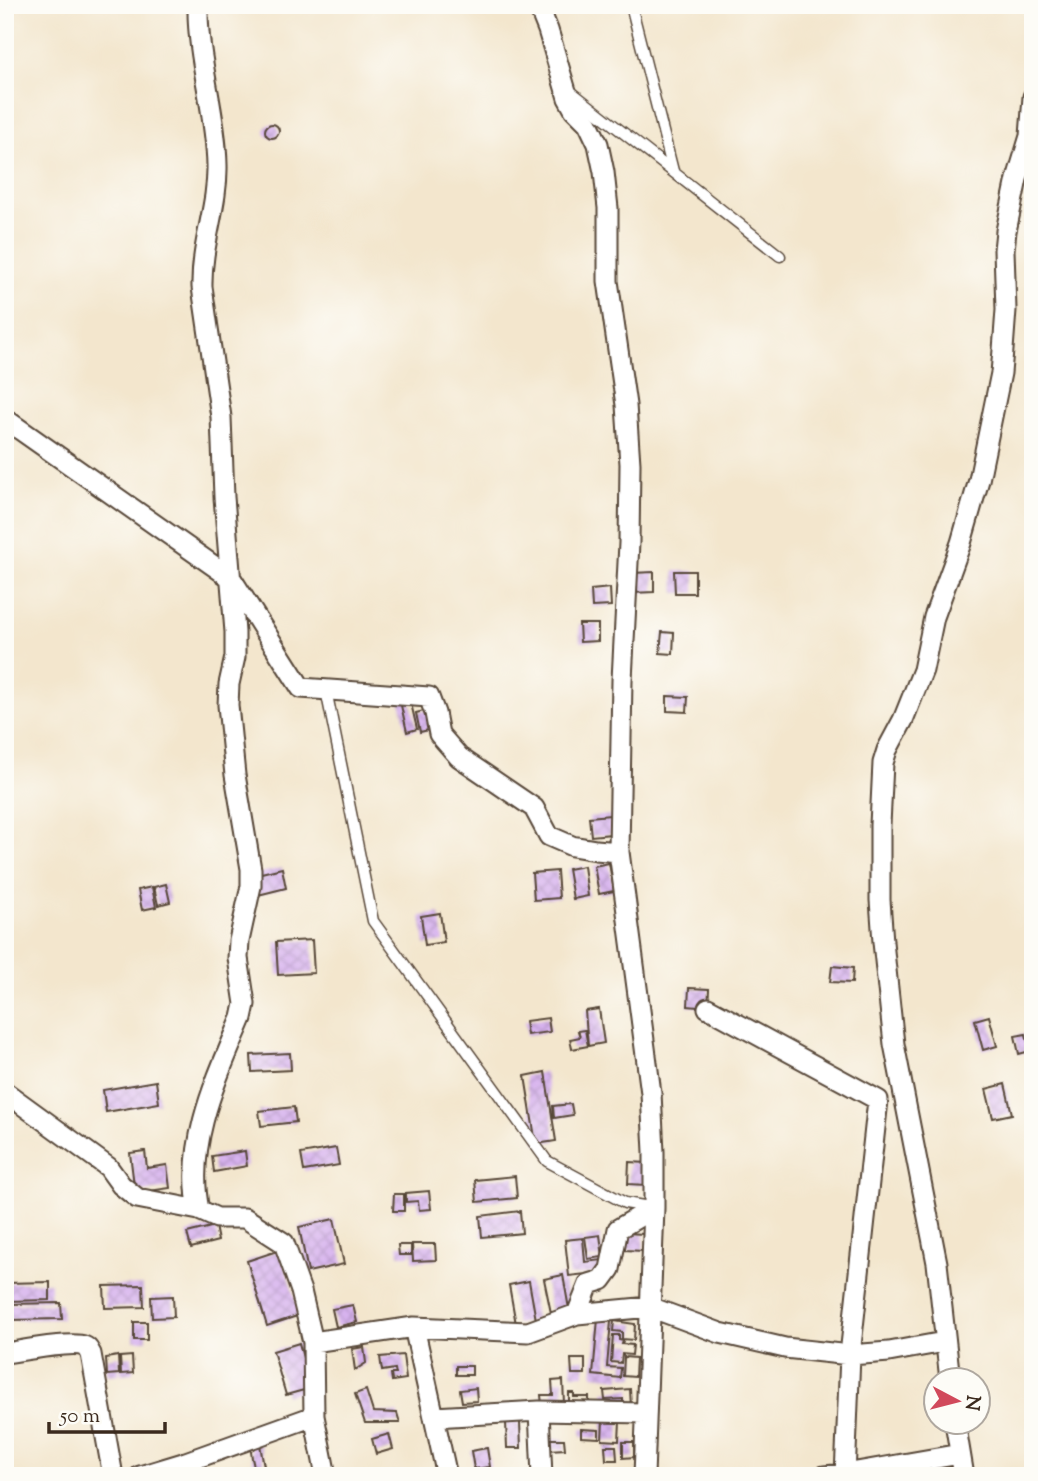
<svg xmlns="http://www.w3.org/2000/svg" width="1038" height="1481" viewBox="0 0 1038 1481" font-family="'Sorts Mill Goudy',serif">
<style>
.building{fill:url(#building-cross-hatch)}
.lines{fill:none;stroke-linecap:round;stroke-linejoin:round}
.lane-casing{stroke:#574638;stroke-width:13}
.street-casing{stroke:#574638;stroke-width:23}
.lane{stroke:#fff;stroke-width:10}
.street{stroke:#fff;stroke-width:19}
</style>
<defs>
<pattern id="building-cross-hatch" width="8" height="8" patternUnits="userSpaceOnUse" patternTransform="scale(1.75)"><rect width="8" height="8" fill="#d7b2ee"/><path d="M0 0l8 8M0 8l8-8" fill="none" stroke="#b999cc"/></pattern>
</defs>
<rect width="100%" height="100%" fill="#fdfcf7"/>
<filter id="ink" filterUnits="userSpaceOnUse"><feTurbulence type="fractalNoise" baseFrequency=".0143" numOctaves="2"/><feDisplacementMap in="SourceGraphic" scale="14" xChannelSelector="R" yChannelSelector="G"/><feConvolveMatrix kernelMatrix="1 2 1 2 8 2 1 2 1" color-interpolation-filters="sRGB"/></filter>
<filter id="wash" filterUnits="userSpaceOnUse"><feTurbulence type="fractalNoise" baseFrequency=".00686" numOctaves="4" result="noise"/><feDisplacementMap in="SourceGraphic" scale="28" xChannelSelector="R" yChannelSelector="G"/><feGaussianBlur stdDeviation="1.57" result="paint"/><feColorMatrix in="noise" values="0 0 0 0 0 0 0 0 0 0 0 0 0 0 0 0 0 1.4 0 .05"/><feComposite in="paint" operator="in"/></filter>
<g filter="url(#wash)">
<rect width="100%" height="100%" fill="#f3e6cd"/>
<g id="blocks">
<path class="building" d="M265 131a7 7 0 1 1 14 0a7 7 0 1 1-14 0Z
M674 571H695V593H675Z
M654 572V592L632 593V573Z
M610 588 611 606 592 607 591 590Z
M579 624H598V641L580 642Z
M662 632 674 633 673 654 660 653Z
M667 696 688 697 687 712 667 711Z
M410 699 417 729 407 732 400 701Z
M432 709 437 728 420 732 416 713Z
M610 815 611 834 591 836 589 817Z
M609 863 614 891 599 894 594 866Z
M584 866 588 896 573 899 568 869Z
M282 868 286 888 258 895 253 875Z
M557 871 559 898 534 900 532 873Z
M166 884 170 902 158 905 154 887Z
M152 887 156 907 142 910 138 890Z
M440 913 444 942 425 945 421 916Z
M312 940 314 973 278 975 276 942Z
M832 966 853 968 852 983 830 982Z
M689 988 709 989 708 1008 688 1006Z
M599 1009 604 1043 588 1046 585 1011Z
M989 1016 997 1046 983 1050 975 1020Z
M548 1018 550 1032 527 1035 525 1021Z
M585 1030 588 1046 572 1049 570 1039 580 1037 578 1031Z
M1026 1034 1030 1051 1019 1054 1015 1036Z
M290 1053 291 1070 252 1072 251 1055Z
M545 1072 556 1141 536 1144 525 1076Z
M156 1081 159 1103 106 1112 103 1090Z
M1005 1084 1012 1114 993 1118 986 1089Z
M571 1104 573 1115 554 1118 553 1106Z
M294 1107 296 1122 261 1126 259 1111Z
M336 1148 339 1165 304 1171 301 1154Z
M145 1151 147 1168 167 1165 170 1188 135 1193 130 1153Z
M245 1151 247 1166 214 1172 212 1156Z
M629 1162 648 1163 646 1185 628 1184Z
M515 1176 517 1198 477 1202 475 1180Z
M429 1191 431 1209 419 1210 418 1201 406 1202V1193Z
M394 1194H404V1211H393Z
M520 1211 522 1233 482 1237 480 1216Z
M334 1219 344 1264 308 1272 299 1227Z
M215 1226 218 1241 191 1248 187 1233Z
M625 1233 644 1234 643 1251 625 1250Z
M600 1235 603 1257 588 1259 585 1237Z
M583 1238 585 1262 603 1260 604 1272 569 1276 565 1240Z
M412 1244H435L436 1260 413 1261Z
M398 1245H411V1255H399Z
M280 1250 300 1315 267 1326 247 1261Z
M563 1275 569 1309 551 1313 544 1279Z
M529 1281 536 1320 516 1324 509 1285Z
M50 1282V1300L5 1301V1283Z
M143 1285 144 1307 105 1308 104 1286Z
M173 1296 174 1317 152 1318 151 1297Z
M61 1303 62 1319 8 1320V1304Z
M353 1305 357 1322 336 1327 332 1309Z
M598 1319 611 1321 607 1367 621 1368 620 1378 593 1375Z
M614 1321 635 1324 634 1340 622 1339V1332L613 1331Z
M134 1322H147V1340H134Z
M613 1335H619V1340L623 1341 622 1344 633 1345 632 1355 622 1354 621 1363 611 1362Z
M299 1343 311 1388 286 1395 273 1351Z
M364 1347 366 1363 355 1370 352 1349Z
M403 1355 406 1379 392 1381 391 1374H396L395 1369 382 1371 380 1357Z
M118 1356 119 1374 107 1375 106 1358Z
M132 1356 133 1373 121 1374 120 1357Z
M624 1357 636 1358 635 1377 623 1376Z
M571 1359H585V1374H572Z
M456 1366H472V1375H456Z
M563 1380 564 1404 542 1405 541 1395H553L552 1381Z
M476 1388 477 1401 462 1402 460 1390Z
M630 1389 631 1407 623 1408V1399L605 1400 604 1391Z
M366 1390 373 1412 397 1413 400 1423H365L355 1394Z
M569 1393H574V1397H589V1404H569Z
M603 1420 620 1421 619 1441 602 1440Z
M506 1422H520L521 1448H507Z
M581 1429 599 1430V1438L581 1437Z
M389 1434 393 1449 376 1454 372 1439Z
M549 1439H564L565 1449 549 1450Z
M623 1442H634V1457L623 1458Z
M260 1444 262 1456 266 1476H256L252 1458 250 1445Z
M605 1446H616L617 1460H606Z
M487 1448 490 1467 474 1469 471 1451Z"/>
</g>
</g>
<g filter="url(#ink)">
<use href="#blocks" fill-opacity="0" stroke="#574638" stroke-width="2"/>
<g class="lines">
<defs>
<path id="lane" d="M631 5 673 171
M569 90 780 256
M326 690 373 921 547 1161 625 1203 650 1207"/>
<path id="street" d="M198 5C197 59 216 111 217 165 218 206 201 244 202 287L221 417 224 497 235 632V657L229 684 228 705 235 775 251 869V886L239 941 238 958 245 1004 242 1018C217 1078 185 1143 199 1210L217 1218H245L284 1243 301 1291 313 1342 314 1416 326 1476
M538 5 548 30 568 98 574 109 588 123 598 144 604 172 608 208V281L626 405 630 464 629 543 622 680 619 852 651 1093 654 1152V1208L644 1476
M5 419 231 578 301 688 429 697 435 713 439 734 459 757 534 808 549 836 572 846 596 850 619 852
M708 1008 878 1100 850 1355 845 1476
M5 1092 108 1167 121 1185 137 1198 199 1210
M577 1314 650 1307 720 1333 785 1348 850 1355 889 1352 944 1342
M414 1327 447 1476
M313 1342 414 1327 528 1332 577 1314 589 1284 602 1280 610 1269 618 1229 654 1208
M5 1353C20 1351 72 1341 84 1346 89 1348 88 1349 91 1354L113 1476
M950 1380 937 1263 894 1044 883 942 880 900V825L883 763 887 750 903 720 923 670 934 617 961 543 979 480 1001 373 1003 350 1006 310 1004 250 1006 231 1017 179 1030 136 1033 97
M539 1411 542 1476
M434 1417 539 1411 645 1413
M955 1422 964 1476
M140 1476 183 1463 314 1416
M824 1476 845 1474 960 1454"/>
</defs>
<use href="#lane" class="lane-casing"/>
<use href="#street" class="street-casing"/>
<use href="#lane" class="lane"/>
<use href="#street" class="street"/>
</g>
</g>
<rect width="1038" height="1481" fill="none" stroke="#fdfcf7" stroke-width="28"/>
<g transform="translate(957 1401) rotate(97)"><circle r="33" fill="#fdfcf7" stroke="#afa8a0" stroke-width="2"/>
<path d="M0-5L12 26L0 18L-12 26Z" fill="#d1495b"/>
<text y="-10" font-size="19" font-weight="bold" text-anchor="middle" fill="#3b2a1e">N</text>
</g>
<path d="M49 1422v10h116v-10" fill="none" stroke="#3b2a1e" stroke-width="3.5"/>
<text x="60" y="1422" font-size="21" fill="#3b2a1e" stroke="#fdfcf7" stroke-width="5" paint-order="stroke">50 m</text>
</svg>
